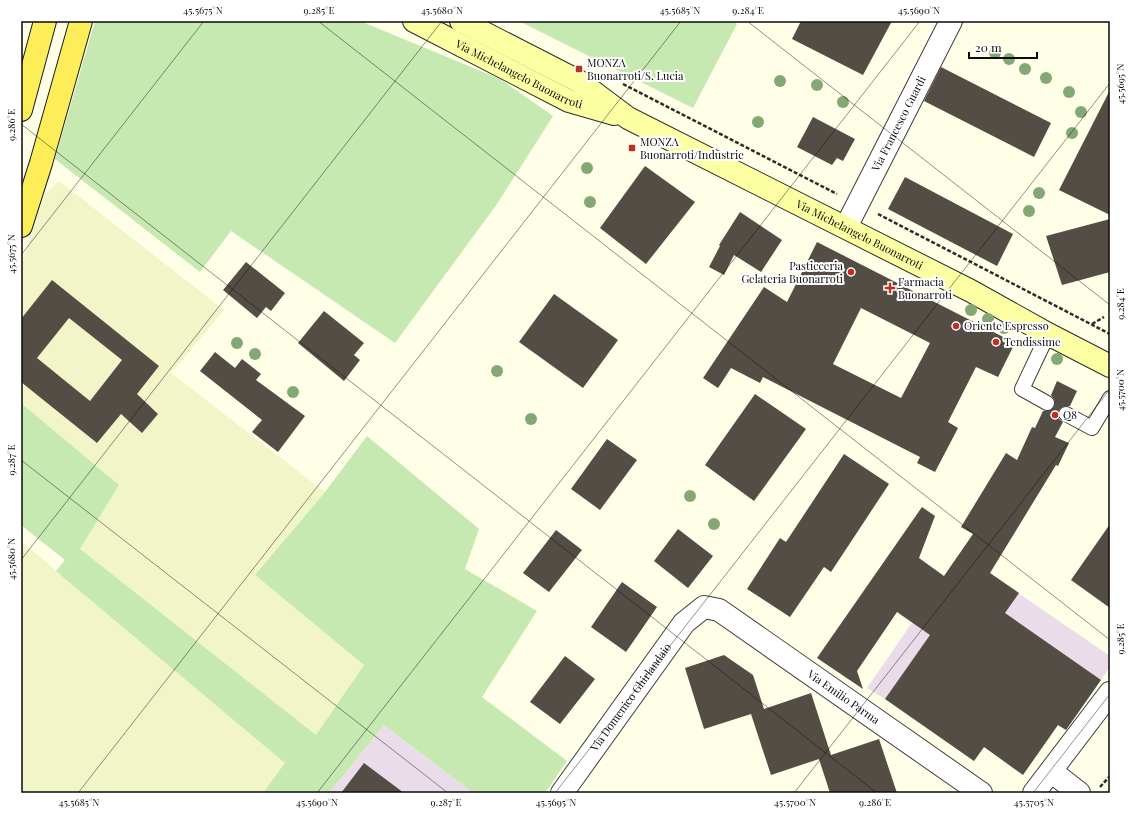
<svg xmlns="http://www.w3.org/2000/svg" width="1131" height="814" viewBox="0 0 1131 814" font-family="'Playfair Display',serif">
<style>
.industrial{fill:#eadde9}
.farmland{fill:#f2f5c7}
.green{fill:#c5e9b0}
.building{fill:#534d46;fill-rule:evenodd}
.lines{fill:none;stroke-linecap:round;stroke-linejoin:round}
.lane-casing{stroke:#3d3d3d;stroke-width:16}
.street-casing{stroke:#3d3d3d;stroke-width:24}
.secondary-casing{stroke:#2c2c2c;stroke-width:24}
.primary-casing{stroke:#1b1b1b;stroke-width:24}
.path{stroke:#2c2c2c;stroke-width:2.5;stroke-dasharray:4 2;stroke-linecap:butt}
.lane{stroke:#fff;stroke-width:14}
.street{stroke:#fff;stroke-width:22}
.secondary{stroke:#fbffa2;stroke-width:22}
.primary{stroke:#fdee59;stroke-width:22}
.tree{fill:#83a876}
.ticks{fill:none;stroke:#0a0a0a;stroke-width:1;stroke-opacity:0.45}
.poi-dot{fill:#bc301f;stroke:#fff;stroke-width:1.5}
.labels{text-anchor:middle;stroke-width:4;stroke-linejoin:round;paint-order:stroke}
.poi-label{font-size:11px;fill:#0a0a0a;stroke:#fff;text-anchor:start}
.street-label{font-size:11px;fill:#0a0a0a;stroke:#fff}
.neatline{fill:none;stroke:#0a0a0a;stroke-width:1.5}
.ticks-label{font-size:10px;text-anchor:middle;fill:#0a0a0a}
</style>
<rect width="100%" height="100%" fill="#fffee7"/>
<path class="industrial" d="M960 553 1110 656V667L1066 730 1019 698 969 737 984 747 974 761 885 699 867 688Z
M384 725 473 793H329Z"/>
<path class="farmland" d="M59 181 224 310 171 373 325 492 255 575 364 665 316 735 80 549 119 485 21 403V264L45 194Z
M21 541 286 763 263 793H21Z"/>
<path class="green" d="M95 21H360L500 79 553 116 497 204 395 343 231 231 200 272 55 159Z
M519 21H733L737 24 693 108Z
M21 403 119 485 80 549 316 735 364 665 255 575 325 492 367 436 479 529 465 569 537 611 482 697 567 761 545 793H473L384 725 329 793H263L285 763 56 571 65 560 21 525Z"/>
<path class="building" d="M801 21H892L863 75 792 39Z
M941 67 1051 123 1034 157 924 101Z
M1110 90V215L1059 190Z
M813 117 855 139 843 161 837 158 832 165 797 147Z
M645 166 695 202 646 264 600 228Z
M905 177 1013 234 997 266 888 209Z
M740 212 782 240 761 272 734 255 724 275 709 267 720 246 719 245Z
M1110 219V272L1062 285 1046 236Z
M817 242 1015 343 998 377 976 367 948 422 958 428 935 472 917 463 920 457 763 377 760 383 731 368 718 388 703 378 764 287 787 302ZM861 308 930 343 901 398 833 364Z
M246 262 285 293 271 311 266 307 257 318 223 290Z
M52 280 159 366 137 394 158 414 142 433 121 414 97 443 21 382V319ZM69 318 122 360 90 401 37 358Z
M554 294 618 340 583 388 519 342Z
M324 311 364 343 354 355 360 360 344 381 298 343Z
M215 352 235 368 242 359 261 374 256 380 305 416 278 452 252 432 262 420 200 371Z
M1057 381 1077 391 1070 406H1066L1062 407 1059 410 1058 414 1059 419 1063 422 1055 437 1069 443 1058 466 1056 465 990 573 1019 593 1005 613 1101 680 1066 730 1058 725 1023 775 984 747 974 761 885 699 930 635 897 612 857 671 863 689 817 658 922 507 935 516 919 558 944 576 973 534 961 527 1006 453 1017 460 1032 427 1035 428 1043 411H1048L1054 407 1055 403 1054 399 1051 395Z
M755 394 806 429 754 501 705 465Z
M607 439 637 460 600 510 571 489Z
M844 454 889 484 831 572 824 567 790 617 747 589 780 538 786 542Z
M1110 524V608L1071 580Z
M678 529 713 556 688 588 654 561Z
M556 530 582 550 549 592 523 573Z
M622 582 657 607 626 652 591 627Z
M724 655 753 675 764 709 811 693 831 755 879 739 897 793H830L819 759 771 775 751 714 704 729 685 668Z
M565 656 595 679 560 724 530 702Z
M364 763 404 793H341Z"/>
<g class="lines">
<defs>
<path id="lane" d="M1047 403 1022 389 1048 334
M1066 414 1092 428 1110 398"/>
<g id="street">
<path id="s1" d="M846 227 951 21"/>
<path d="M1051 771 1079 793"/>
<path id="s2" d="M562 793 684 623 704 607 719 610 981 793"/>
<path d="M1034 793 1110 693"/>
</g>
<g id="secondary">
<path id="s3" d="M414 21 569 101 614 114"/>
<path id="s4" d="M461 21 580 82 628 118 971 291 1048 334 1110 366"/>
</g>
<path id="primary" d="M21 110 45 21
M21 226 41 163 81 21"/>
</defs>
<use href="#lane" class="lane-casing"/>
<use href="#street" class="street-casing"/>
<use href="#secondary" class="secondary-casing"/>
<use href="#primary" class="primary-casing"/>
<path class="path" d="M623 84 837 194
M878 214 1110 334
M1092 324 1104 317
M1100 787 1109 777"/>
<use href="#lane" class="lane"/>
<use href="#street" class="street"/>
<use href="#secondary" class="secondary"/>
<use href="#primary" class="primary"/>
</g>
<g class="tree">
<circle cx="995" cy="53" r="6"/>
<circle cx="1009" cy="59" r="6"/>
<circle cx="1025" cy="69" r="6"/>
<circle cx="1046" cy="78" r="6"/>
<circle cx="780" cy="81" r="6"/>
<circle cx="817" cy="85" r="6"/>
<circle cx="1069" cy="92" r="6"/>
<circle cx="843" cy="102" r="6"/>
<circle cx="1081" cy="112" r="6"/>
<circle cx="758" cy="122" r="6"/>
<circle cx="1072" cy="133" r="6"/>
<circle cx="587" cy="168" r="6"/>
<circle cx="1039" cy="193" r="6"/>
<circle cx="590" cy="202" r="6"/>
<circle cx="1029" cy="211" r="6"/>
<circle cx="971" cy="310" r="6"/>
<circle cx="988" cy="319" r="6"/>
<circle cx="1004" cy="328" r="6"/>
<circle cx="237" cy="343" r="6"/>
<circle cx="255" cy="354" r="6"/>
<circle cx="1057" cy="359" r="6"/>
<circle cx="497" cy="371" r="6"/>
<circle cx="293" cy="392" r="6"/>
<circle cx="531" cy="419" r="6"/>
<circle cx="690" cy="496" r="6"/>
<circle cx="714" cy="524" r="6"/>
</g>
<path class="ticks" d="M318 21 1110 640M747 21 1110 305M21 124 877 793M21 255 204 21M21 460 448 793M21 560 442 21M78 793 681 21M317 793 920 21M555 793 1110 83M794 793 1110 389M1033 793 1110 694"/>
<g class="poi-dot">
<rect x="575" y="65" width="8" height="8" rx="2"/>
<rect x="628" y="144" width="8" height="8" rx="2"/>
<circle cx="851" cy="272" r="4"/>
<path d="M888 282h4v4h4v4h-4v4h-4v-4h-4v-4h4z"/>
<circle cx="956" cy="326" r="4"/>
<circle cx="996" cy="342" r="4"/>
<circle cx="1055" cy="415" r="4"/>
</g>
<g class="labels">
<g class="poi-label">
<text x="587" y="67">MONZA<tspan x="587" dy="13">Buonarroti/S. Lucia</tspan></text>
<text x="640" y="146">MONZA<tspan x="640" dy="13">Buonarroti/Industrie</tspan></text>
<text x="843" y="270" text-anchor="end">Pasticceria<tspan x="843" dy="13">Gelateria Buonarroti</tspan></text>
<text x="898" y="286">Farmacia<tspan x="898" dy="13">Buonarroti</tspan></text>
<text x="964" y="330">Oriente Espresso</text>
<text x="1004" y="346">Tendissime</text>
<text x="1063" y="419">Q8</text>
</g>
<g class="street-label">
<text dy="4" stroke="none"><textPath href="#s3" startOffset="118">Via Michelangelo Buonarroti</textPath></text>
<text dy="4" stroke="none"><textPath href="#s1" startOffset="116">Via Francesco Guardi</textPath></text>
<text dy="4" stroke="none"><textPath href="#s4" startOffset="453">Via Michelangelo Buonarroti</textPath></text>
<text dy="4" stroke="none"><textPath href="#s2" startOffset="118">Via Domenico Ghirlandaio</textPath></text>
<text dy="4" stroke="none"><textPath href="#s2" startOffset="402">Via Emilio Parma</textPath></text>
</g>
</g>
<rect width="1131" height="814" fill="none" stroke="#ffffff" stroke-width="44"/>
<path d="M969 52v6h68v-6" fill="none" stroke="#0a0a0a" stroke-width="2"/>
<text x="975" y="52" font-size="12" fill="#0a0a0a" stroke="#ffffff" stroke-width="3" paint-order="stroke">20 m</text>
<rect x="22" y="22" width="1087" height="770" class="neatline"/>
<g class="ticks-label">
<text x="203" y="14">45.5675°N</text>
<text x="319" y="14">9.285°E</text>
<text x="442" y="14">45.5680°N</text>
<text x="680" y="14">45.5685°N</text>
<text x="748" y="14">9.284°E</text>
<text x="919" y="14">45.5690°N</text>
<text transform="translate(1120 84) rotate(-90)" y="4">45.5695°N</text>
<text transform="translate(11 125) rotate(-90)" y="4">9.286°E</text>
<text transform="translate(11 254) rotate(-90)" y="4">45.5675°N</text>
<text transform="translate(1120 304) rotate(-90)" y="4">9.284°E</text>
<text transform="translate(1120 390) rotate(-90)" y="4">45.5700°N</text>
<text transform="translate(11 460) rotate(-90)" y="4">9.287°E</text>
<text transform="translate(11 559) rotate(-90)" y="4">45.5680°N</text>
<text transform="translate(1120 639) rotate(-90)" y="4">9.285°E</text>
<text x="79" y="806">45.5685°N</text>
<text x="317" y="806">45.5690°N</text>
<text x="446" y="806">9.287°E</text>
<text x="556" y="806">45.5695°N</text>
<text x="795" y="806">45.5700°N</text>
<text x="875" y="806">9.286°E</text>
<text x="1034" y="806">45.5705°N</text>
</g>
</svg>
